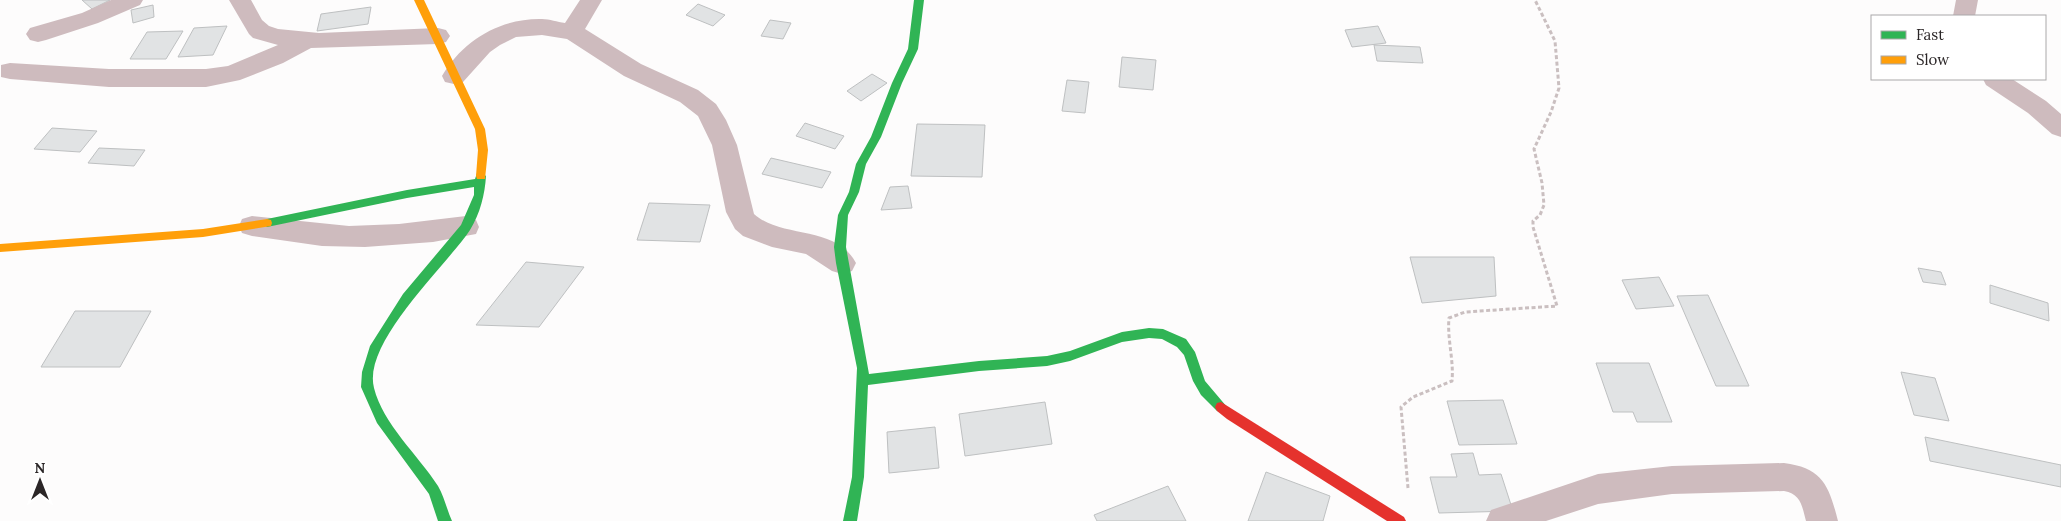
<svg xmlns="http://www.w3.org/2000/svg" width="2061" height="521" viewBox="0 0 2061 521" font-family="Lora,serif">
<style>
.building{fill:#e1e3e4;stroke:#bec0c1}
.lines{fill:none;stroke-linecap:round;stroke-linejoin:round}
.path{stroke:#cabfc0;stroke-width:3;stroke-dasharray:4 2.5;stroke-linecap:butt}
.street{fill:#cebbbe;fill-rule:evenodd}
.fast{fill:#30b455;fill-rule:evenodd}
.slow{fill:#ff9f0a;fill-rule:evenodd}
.jam{fill:#e5322d;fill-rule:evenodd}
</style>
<rect width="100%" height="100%" fill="#fdfcfc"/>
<path class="building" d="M82 0H110L92 9Z
M698 4 725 15 713 26 686 15Z
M153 5 154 17 133 23 131 10Z
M371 7 368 24 317 31 321 14Z
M770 20 791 23 783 39 761 36Z
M227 26 213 55 178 57 194 28Z
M1378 26 1386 43 1352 47 1345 30Z
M183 31 166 59H130L147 32Z
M1374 45 1420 47 1423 63 1377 61Z
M1122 57 1156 60 1153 90 1119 87Z
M872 74 887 83 861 101 847 91Z
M1067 80 1089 82 1085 113 1062 111Z
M805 123 844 136 835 149 796 136Z
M917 124 985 125 982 177 911 176Z
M52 128 97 131 80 152 34 149Z
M99 148 145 150 134 166 88 163Z
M771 158 831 172 822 188 762 174Z
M908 186 912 208 881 210 890 187Z
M649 203 710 205 700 242 637 240Z
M1410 257H1494L1496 296 1422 303Z
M526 262 584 267 539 327 476 325Z
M1918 268 1941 272 1946 285 1923 282Z
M1659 277 1674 306 1636 309 1622 280Z
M1990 285 2048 303 2049 321 1990 303Z
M1708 295 1749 386H1716L1677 296Z
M75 311H151L120 367H41Z
M1596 363H1649L1672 422H1637L1633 412H1613Z
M1901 372 1935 378 1949 421 1914 415Z
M1503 400 1517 444 1459 445 1447 401Z
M1045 402 1052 444 965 456 959 414Z
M935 427 939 468 889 473 887 432Z
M1925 437 2061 465V487L1930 461Z
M1473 453 1479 475 1501 474 1513 511 1439 513 1430 477H1457L1451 454Z
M1266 472 1330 496 1323 521H1248Z
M1168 486 1186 521H1097L1094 515Z"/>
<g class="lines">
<path class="path" d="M1408 488 1401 407 1413 397 1452 381C1454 360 1447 339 1449 318L1465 312 1557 306 1533 227V221L1540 215 1544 205 1542 183 1534 149 1551 112 1559 88 1555 41 1535 0"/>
<path class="street" d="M111 0H143L140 5 98 23 46 40 38 42 30 40 26 34 30 28 82 13Z
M229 0H251L262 20 269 26 278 29 319 33 438 28 446 30 450 36 446 42 438 44 311 48 283 63 240 80 206 87H109L10 79 1 77V65L10 63 109 69H206L228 66 278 45 253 38 249 34Z
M580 0H602L585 29 641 64 698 90 716 104 726 120 737 145 754 214C782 239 836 225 856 263L852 271 842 274 832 271 806 254 772 247 743 236 735 229 726 212 712 145 698 116 680 102 624 76 567 39 542 35 516 37 500 45 490 52 463 82 454 84 445 82 442 76C463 40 501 18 542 19 550 19 557 22 565 23Z
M1956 0H1978L1975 16H1953Z
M1983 79H2012L2046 101 2061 114V137L2052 134 2028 113 1986 85Z
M252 216 349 226 399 224 466 216 476 220 479 227 476 234 433 242 365 247 322 246 252 236 242 233 239 226 242 219Z
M1784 463C1823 468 1829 486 1838 521H1806C1802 506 1801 494 1784 491L1672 494 1598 504 1546 521H1486L1491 510 1598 474 1672 466Z"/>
<path class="fast" d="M914 0H924L918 49 902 83 881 137 866 164 859 192 848 215 846 247 869 374 979 361 1047 356 1070 351 1122 332 1149 328 1163 329 1186 339 1195 352 1205 381 1227 407 1225 411 1221 412 1217 411 1201 395 1193 381 1184 355 1177 347 1162 339 1149 338 1122 342 1070 361 1047 366 979 371 868 385 864 477 857 521H843L852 477 857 368 836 263 834 247 838 215 849 192 856 164 871 137 892 83 908 49Z
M481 172 486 176C485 194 480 214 470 230 447 265 362 342 374 388 383 424 418 455 438 486 444 496 447 510 452 521H438L429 494 377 423 361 387 362 372 370 346 403 294 461 225 474 195V187L407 198 267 227 262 223 267 219 407 190 475 179 477 173Z"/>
<path class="slow" d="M414 0H424L485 129 488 150 485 179H477L476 176 478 150 475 129Z
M267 219 271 220 272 223 271 226 203 237 0 252V244L203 229Z"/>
<path class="jam" d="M1221 402 1404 517 1406 521H1387L1227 419 1217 411 1215 407 1217 403Z"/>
</g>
<rect x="1871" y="15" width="175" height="65" fill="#ffffff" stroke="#aaa8a9"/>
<rect x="1881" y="31" width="25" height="8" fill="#30b455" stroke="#aaa8a9"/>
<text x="1916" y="40" font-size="15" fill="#2b2627">Fast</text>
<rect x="1881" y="56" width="25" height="8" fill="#ff9f0a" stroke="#aaa8a9"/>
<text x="1916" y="65" font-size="15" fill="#2b2627">Slow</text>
<g transform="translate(40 481)" stroke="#ffffff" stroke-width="4" paint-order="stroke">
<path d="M0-4L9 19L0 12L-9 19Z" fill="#2b2627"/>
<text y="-8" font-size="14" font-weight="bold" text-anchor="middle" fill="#2b2627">N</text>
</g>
</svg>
